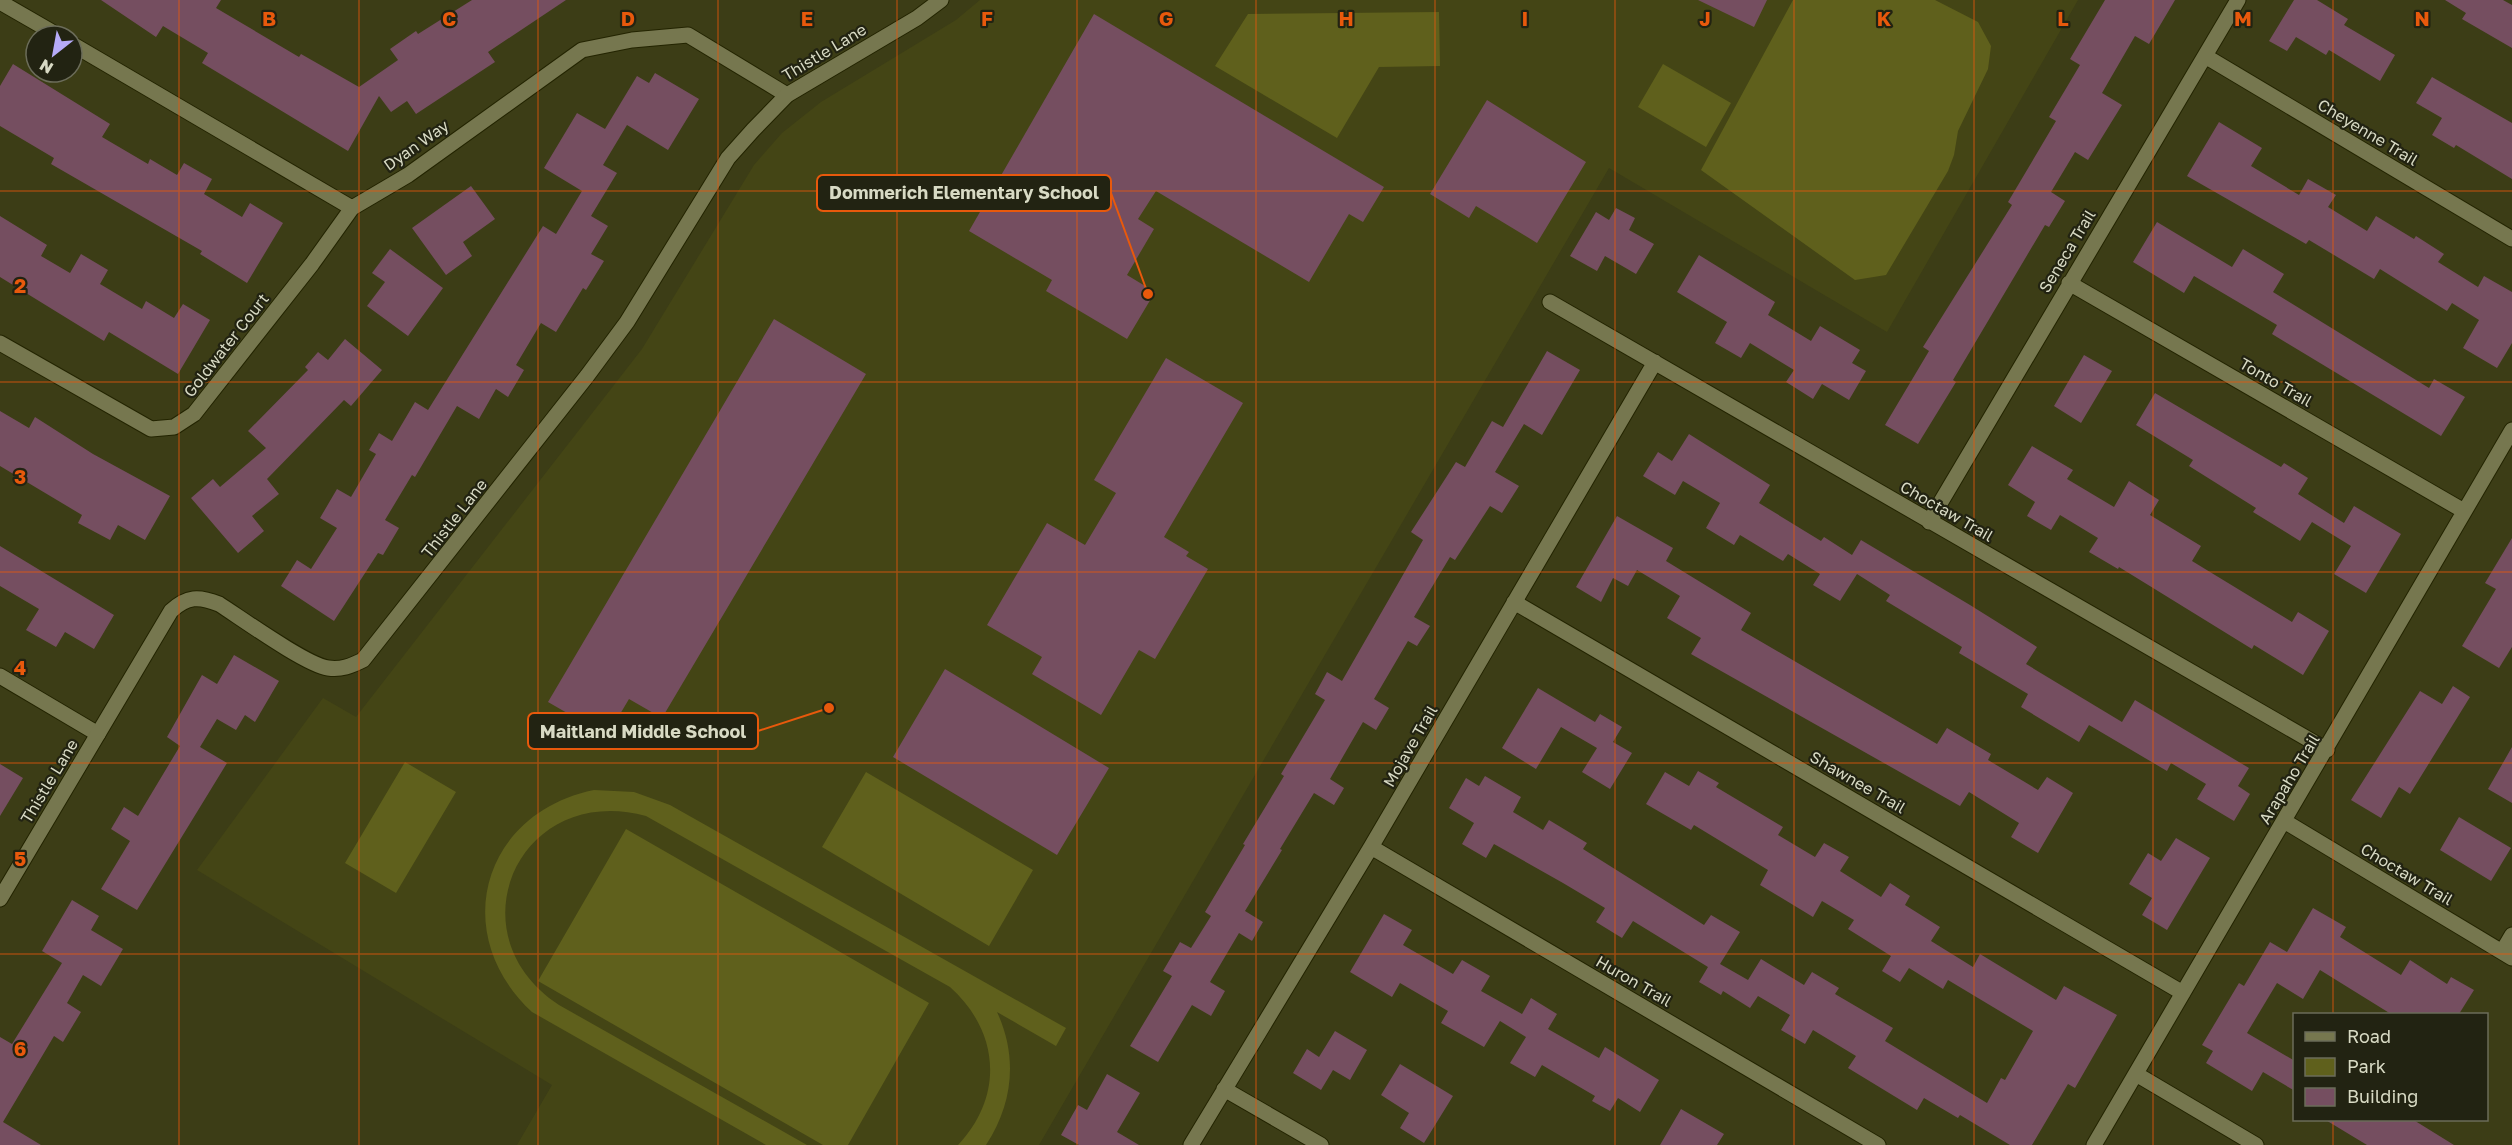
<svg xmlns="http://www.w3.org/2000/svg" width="2512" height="1145" viewBox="0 0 2512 1145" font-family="'Golos Text',sans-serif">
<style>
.built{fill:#444515}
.green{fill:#5f601c}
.building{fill:#754e60}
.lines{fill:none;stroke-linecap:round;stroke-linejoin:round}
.street-casing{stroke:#232400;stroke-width:17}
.secondary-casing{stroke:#232400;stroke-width:17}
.street{stroke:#76774f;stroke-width:15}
.secondary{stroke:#76774f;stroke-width:15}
.grid{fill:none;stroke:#e8590c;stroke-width:1.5;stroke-opacity:0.55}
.labels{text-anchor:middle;stroke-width:4.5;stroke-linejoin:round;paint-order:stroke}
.street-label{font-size:16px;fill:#d8dac4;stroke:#222312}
.grid-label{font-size:20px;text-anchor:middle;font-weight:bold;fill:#e8590c;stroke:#222312;stroke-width:4.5;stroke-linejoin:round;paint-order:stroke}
.leader{fill:none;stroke:#e8590c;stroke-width:2}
.callout-dot{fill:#e8590c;stroke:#222312;stroke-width:2}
.callout{fill:#222312;stroke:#e8590c;stroke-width:2}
.callout-label{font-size:18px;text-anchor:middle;font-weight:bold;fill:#d8dac4}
</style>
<rect width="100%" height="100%" fill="#3c3d16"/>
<path class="built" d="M980 0H2078L1887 332 1609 168 1039 1145H517L552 1085 197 870 323 698 356 717 642 349 754 165 782 133 821 102 956 20Z"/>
<path class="green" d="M1793 0H1935L1978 22 1991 46 1988 69 1958 131 1954 155 1948 171 1886 275 1855 280 1701 170Z
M1439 12 1440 66 1379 67 1337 138 1215 66 1248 14Z
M1663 64 1731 103 1706 147 1638 107Z
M405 762 456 792 396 893 345 863Z
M866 772 1033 870 989 946 822 847Z
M594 790 634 792 670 805 1066 1028 1056 1046 997 1012C1018 1057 1013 1104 986 1145H958C1004 1096 1000 1032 950 987L646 816C519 782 451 934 559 1005L807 1145H766L532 1012C448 934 482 813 594 790Z
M626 829 929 1003 848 1145H823L538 981Z"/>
<path class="building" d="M101 0H221L216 8 299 57 301 54 359 87 398 60 390 49 416 31 418 34 472 0H566L488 52 495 62 416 114 407 101 391 112 379 96 348 151 202 63 208 53 163 26 156 37Z
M1698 0H1767L1754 27Z
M2105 0H2175L2149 44 2135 36 2102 93 2122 105 2088 160 2075 152 2051 192 2065 201 2049 227 2045 225 1953 380 1956 382 1918 444 1885 425 1929 351 1923 347 2012 205 2008 202 2056 121 2049 117 2080 65 2070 59Z
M2294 0H2317L2348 19 2344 25 2395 55 2380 81 2329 50 2326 55 2296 37 2287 51 2269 41Z
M2445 0H2503L2512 5V48L2462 19 2466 13Z
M1094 14 1384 187 1363 222 1349 214 1309 282 1156 191 1138 219 1154 229 1127 275 1155 292 1127 339 1046 291 1052 280 969 231Z
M13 64 110 124 102 137 148 164 150 159 177 175 184 163 212 179 204 194 242 217 250 203 283 223 247 283 200 254 202 251 51 164 54 158 0 126V86Z
M655 73 699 99 668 150 627 125 603 165 617 173 591 216 608 226 591 254 604 261 586 290 583 288 556 332 541 323 516 365 524 370 508 397 496 389 479 419 457 406 415 477 412 475 385 520 399 528 383 555 378 553 334 621 281 586 297 560 311 569 337 528 320 518 337 489 351 497 376 454 369 450 379 433 392 441 415 402 428 410 543 226 556 234 582 191 544 168 577 113 605 129 637 76 649 83Z
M2432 77 2512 123V179L2456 145 2454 148 2432 135 2442 118 2416 103Z
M1487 100 1586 162 1537 243 1476 206 1469 218 1430 194Z
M2219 122 2262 148 2251 166 2299 195 2308 179 2336 195 2328 207 2367 231 2376 216 2414 239 2416 236 2444 254 2438 262 2478 287 2484 276 2512 292V343L2497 368 2463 348 2479 320 2452 303 2447 311 2380 269 2374 279 2309 240 2306 244 2187 176Z
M471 186 495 219 463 242 472 256 446 275 412 228Z
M1616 208 1635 218 1629 230 1654 244 1636 274 1605 256 1597 271 1570 256 1596 212 1609 220Z
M0 216 47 245 41 256 70 273 81 254 108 270 100 284 142 309 146 301 174 318 183 304 210 320 178 374 109 332 104 341 0 277Z
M2157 222 2232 267 2243 249 2284 274 2273 292 2429 388 2434 379 2465 397 2441 436 2272 334 2277 325 2194 276 2184 293 2133 262Z
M390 249 443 288 408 336 367 306 385 282 372 273Z
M1699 255 1775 302 1768 315 1811 341 1820 326 1860 350 1852 363 1866 371 1849 400 1822 384 1813 399 1786 382 1794 370 1750 343 1741 358 1715 343 1727 322 1677 292Z
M774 319 866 374 662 718 629 699 607 736 548 702Z
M345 339 382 370 351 406 344 400 267 479 279 494 252 516 264 531 238 553 191 498 213 479 220 487 266 448 248 431 308 370 305 367 318 352 328 360Z
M1547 351 1580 370 1542 435 1524 424 1495 472 1519 486 1502 513 1490 506 1455 560 1450 557 1414 617 1430 626 1417 646 1408 641 1374 699 1389 708 1376 730 1363 722 1330 779 1344 788 1334 805 1314 793 1280 849 1282 850 1245 911 1263 922 1252 941 1239 933 1210 982 1225 991 1211 1016 1192 1005 1158 1062 1130 1046 1172 976 1163 971 1180 942 1191 948 1211 916 1205 912 1245 845 1243 844 1284 776 1281 774 1325 700 1315 694 1327 672 1342 681 1423 540 1411 532 1456 462 1465 467 1492 421 1503 427Z
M2084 355 2112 371 2081 423 2054 406Z
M1166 358 1243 403 1164 537 1189 552 1186 556 1208 569 1155 659 1139 650 1101 715 1032 674 1042 657 987 625 1047 523 1085 545 1116 493 1094 480Z
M2155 393 2281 467 2284 463 2308 478 2298 494 2344 523 2354 506 2401 534 2366 593 2334 574 2351 546 2312 522 2300 541 2253 512 2256 508 2189 466 2193 460 2136 425Z
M0 411 29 428 35 417 93 454 170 496 145 540 118 525 110 540 78 523 82 515 0 466Z
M1689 434 1770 485 1759 503 1821 541 1824 537 1852 555 1861 540 1970 605 2037 647 2026 664 2122 722 2135 700 2249 768 2238 786 2250 794 2234 821 2197 799 2206 784 2171 763 2167 771 2089 725 2079 742 2021 707 2028 694 1959 653 1962 647 1886 601 1890 595 1857 574 1840 601 1813 585 1820 574 1788 554 1783 561 1740 535 1734 545 1706 528 1720 503 1683 481 1675 495 1643 476 1658 452 1672 461Z
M2032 446 2073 470 2067 479 2114 507 2129 481 2159 500 2150 515 2201 546 2192 561 2292 622 2298 612 2329 631 2303 675 2254 645 2252 649 2119 567 2118 569 2089 552 2098 538 2060 515 2051 530 2027 516 2035 502 2008 485Z
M1617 516 1673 548 1666 561 1751 613 1741 630 1937 744 1947 728 1991 754 1988 760 2038 790 2047 777 2073 793 2038 853 2011 837 2019 823 1969 792 1960 806 1691 654 1701 638 1667 618 1680 596 1637 570 1628 586 1613 578 1601 602 1576 587Z
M2512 538V647L2499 668 2462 646 2496 589 2485 583Z
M0 546 114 615 94 649 65 632 56 647 26 630 39 609 0 586Z
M234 655 279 681 255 722 245 715 236 730 217 719 200 747 227 763 137 910 101 889 130 841 111 829 124 807 138 816 180 746 167 737 202 675 217 684Z
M945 669 1109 768 1057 855 893 757Z
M2453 686 2470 697 2410 794 2399 787 2381 818 2351 800 2420 691 2442 704Z
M1538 688 1595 722 1600 714 1622 727 1613 742 1632 753 1610 789 1582 772 1597 748 1561 727 1536 769 1502 748Z
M2512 747V803L2488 789Z
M0 764 23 778 0 816Z
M1698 771 1719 783 1716 787 1783 827 1778 835 1815 857 1824 843 1849 857 1840 871 1881 897 1890 883 1910 896 1905 905 1940 927 1931 941 1973 967 1980 954 2056 1000 2064 986 2117 1015 2075 1088 2068 1084 2032 1145H2010L1960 1115 1958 1118 1924 1098 1917 1110 1848 1068 1856 1056 1813 1030 1805 1044 1781 1030 1790 1015 1758 996 1750 1008 1723 991 1721 995 1699 982 1708 967 1633 921 1622 938 1596 922 1605 908 1563 883 1494 844 1486 858 1462 844 1474 823 1449 808 1466 778 1479 786 1485 776 1521 797 1513 812 1543 830 1549 820 1587 843 1583 849 1704 925 1711 915 1740 932 1720 964 1748 980 1761 959 1804 985 1812 972 1839 988 1835 994 1893 1028 1885 1041 1987 1103 2001 1078 2005 1080 2033 1031 1948 980 1943 989 1909 968 1900 982 1882 971 1891 956 1848 929 1854 920 1822 901 1813 917 1760 885 1768 870 1694 825 1691 830 1646 804 1665 772 1689 786Z
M2459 817 2511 848 2491 881 2440 850Z
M2176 838 2210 858 2167 930 2142 915 2152 898 2129 884 2148 853 2161 861Z
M72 900 99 916 91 930 123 949 101 986 83 975 67 1003 81 1012 63 1042 54 1036 3 1122 41 1145H0V1037L12 1044 62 963 42 951Z
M2313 908 2346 927 2340 937 2401 975 2410 960 2447 984 2451 977 2474 990 2459 1014H2391L2320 970 2303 999 2277 983 2247 1033 2295 1061V1091L2263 1072 2252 1091 2206 1063 2213 1051 2202 1045 2239 983 2244 986 2270 942 2287 952Z
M1384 914 1412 930 1403 945 1453 974 1462 960 1490 976 1481 991 1522 1014 1531 998 1557 1014 1548 1029 1599 1058 1605 1047 1659 1080 1640 1112 1618 1098 1610 1111 1592 1101 1595 1096 1542 1065 1535 1077 1510 1063 1526 1037 1500 1021 1484 1047 1441 1023 1448 1011 1400 983 1392 997 1350 972Z
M1335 1031 1367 1050 1350 1080 1333 1070 1321 1090 1293 1073 1307 1049 1319 1057Z
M1400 1064 1453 1096 1424 1143 1400 1128 1409 1113 1381 1095Z
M1107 1074 1140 1093 1117 1132 1139 1145H1079L1061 1135 1078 1105 1087 1110Z
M1681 1109 1724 1134 1717 1145H1660Z
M2324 1119H2412L2454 1145H2367Z"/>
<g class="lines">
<defs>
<path id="street" d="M0 2 59 36
M72 44 352 208
M2205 56 2512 239
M2069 283 2464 511
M1550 302 2327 750
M0 343 151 429 174 427 194 414 312 264 352 208 408 175 582 50 632 40 688 35 787 95
M1929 522 2238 0
M1514 602 2183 993
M0 676 98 734
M2284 821 2512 958
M1371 847 1878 1145
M2502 952 2512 935
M2136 1074 2256 1145
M1224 1089 1321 1145
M1191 1145 1371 847 1655 362
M2094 1145 2512 430"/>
<path id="secondary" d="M0 899 171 611C187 596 199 596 219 604 241 618 306 665 328 668 341 670 351 666 363 660L587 376 627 322 728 158 753 130 787 95 917 18 941 0"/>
</defs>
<use href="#street" class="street-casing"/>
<use href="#secondary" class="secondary-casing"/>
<use href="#street" class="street"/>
<use href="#secondary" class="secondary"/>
</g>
<path class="grid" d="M179 0V1145M359 0V1145M538 0V1145M718 0V1145M897 0V1145M1077 0V1145M1256 0V1145M1435 0V1145M1615 0V1145M1794 0V1145M1974 0V1145M2153 0V1145M2333 0V1014M0 191H2512M0 382H2512M0 572H2512M0 763H2512M0 954H2512M2333 1120V1145"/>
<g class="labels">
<g class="street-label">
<text transform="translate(824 52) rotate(-31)" y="6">Thistle Lane</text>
<text transform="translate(2368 132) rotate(31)" y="6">Cheyenne Trail</text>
<text transform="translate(416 145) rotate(-35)" y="6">Dyan Way</text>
<text transform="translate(2067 251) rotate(-59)" y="6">Seneca Trail</text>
<text transform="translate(226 345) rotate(-52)" y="6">Goldwater Court</text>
<text transform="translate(2276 382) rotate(30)" y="6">Tonto Trail</text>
<text transform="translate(1947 511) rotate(30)" y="6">Choctaw Trail</text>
<text transform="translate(454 518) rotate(-52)" y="6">Thistle Lane</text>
<text transform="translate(1410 746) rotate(-60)" y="6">Mojave Trail</text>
<text transform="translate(2289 779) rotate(-59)" y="6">Arapaho Trail</text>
<text transform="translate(49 781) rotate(-59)" y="6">Thistle Lane</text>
<text transform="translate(1858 782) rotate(30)" y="6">Shawnee Trail</text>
<text transform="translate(2407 874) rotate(31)" y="6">Choctaw Trail</text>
<text transform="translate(1634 981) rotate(30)" y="6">Huron Trail</text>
</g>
</g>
<g class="grid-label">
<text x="269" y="26">B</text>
<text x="449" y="26">C</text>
<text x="628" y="26">D</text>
<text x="807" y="26">E</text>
<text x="987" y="26">F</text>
<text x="1166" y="26">G</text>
<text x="1346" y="26">H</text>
<text x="1525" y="26">I</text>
<text x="1705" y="26">J</text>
<text x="1884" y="26">K</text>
<text x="2063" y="26">L</text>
<text x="2243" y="26">M</text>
<text x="2422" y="26">N</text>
<text x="20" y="293">2</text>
<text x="20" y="484">3</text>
<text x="20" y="675">4</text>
<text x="20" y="866">5</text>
<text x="20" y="1056">6</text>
</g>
<path class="leader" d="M1148 294L1111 193M829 708L758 731"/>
<g class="callout-dot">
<circle cx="1148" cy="294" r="6"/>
<circle cx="829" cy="708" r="6"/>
</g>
<g class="callout">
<rect x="817" y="175" width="294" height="36" rx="6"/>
<rect x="528" y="713" width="230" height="36" rx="6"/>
</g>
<g class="callout-label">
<text x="964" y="199">Dommerich Elementary School</text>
<text x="643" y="738">Maitland Middle School</text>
</g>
<rect x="2293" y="1013" width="195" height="108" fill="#222312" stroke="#6b6c59" stroke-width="1.5"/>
<rect x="2305" y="1032" width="30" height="9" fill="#76774f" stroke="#6b6c59" stroke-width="1.5"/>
<text x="2347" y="1043" font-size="18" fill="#d8dac4">Road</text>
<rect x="2305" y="1058" width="30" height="18" fill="#5f601c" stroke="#6b6c59" stroke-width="1.5"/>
<text x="2347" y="1073" font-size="18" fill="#d8dac4">Park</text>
<rect x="2305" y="1088" width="30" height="18" fill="#754e60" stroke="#6b6c59" stroke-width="1.5"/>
<text x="2347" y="1103" font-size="18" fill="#d8dac4">Building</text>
<g transform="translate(54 54) rotate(211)"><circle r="28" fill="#222312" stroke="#6b6c59" stroke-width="1.5"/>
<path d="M0-4.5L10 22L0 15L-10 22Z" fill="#b6abf8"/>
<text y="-9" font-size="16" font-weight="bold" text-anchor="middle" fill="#d8dac4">N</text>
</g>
</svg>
